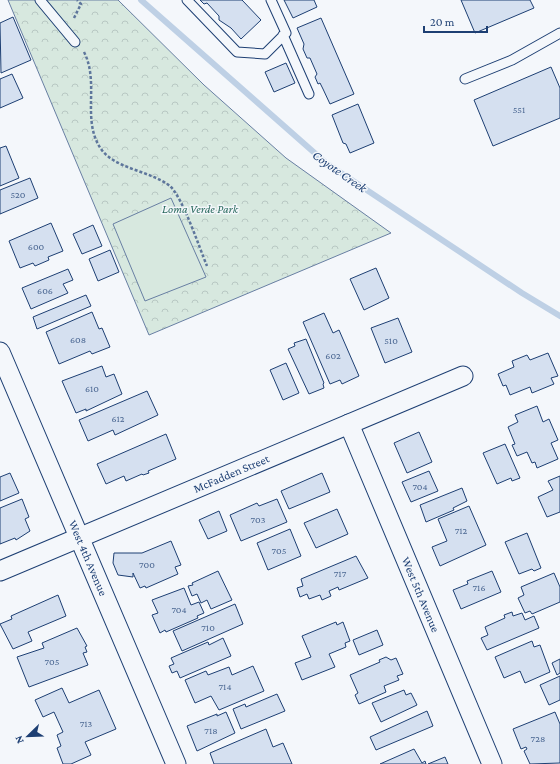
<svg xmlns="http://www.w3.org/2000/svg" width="560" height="764" viewBox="0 0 560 764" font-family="'Crimson Pro',serif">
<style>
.park{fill:url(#park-crowns);stroke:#687fa3}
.garden{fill:#d7e8df;stroke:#687fa3}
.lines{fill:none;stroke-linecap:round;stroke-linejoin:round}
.stream{stroke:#bed0e5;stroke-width:6}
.building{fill:#d5e0f0;stroke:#1d3f73}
.lane-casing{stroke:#1d3f73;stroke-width:11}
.street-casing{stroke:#1d3f73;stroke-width:21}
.path{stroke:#5e769c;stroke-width:2.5;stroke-dasharray:3 2;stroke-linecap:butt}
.lane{stroke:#f4f7fb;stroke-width:9}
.street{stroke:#f4f7fb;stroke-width:19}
.labels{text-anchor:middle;stroke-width:3;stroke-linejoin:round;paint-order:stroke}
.number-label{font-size:10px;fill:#4b6792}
.park-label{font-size:12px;font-style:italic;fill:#2c6c60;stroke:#f4f7fb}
.street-label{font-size:12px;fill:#1d3f73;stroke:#f4f7fb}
.water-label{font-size:13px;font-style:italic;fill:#1d3f73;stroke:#f4f7fb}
</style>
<defs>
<pattern id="park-crowns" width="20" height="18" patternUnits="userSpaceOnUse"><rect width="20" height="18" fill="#d7e8df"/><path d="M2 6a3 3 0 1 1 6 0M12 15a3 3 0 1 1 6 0" fill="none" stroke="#b8c8c3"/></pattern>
</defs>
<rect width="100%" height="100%" fill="#f4f7fb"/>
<path class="park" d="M8 0H118L204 85 286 158 391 233 149 335Z"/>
<path class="garden" d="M171 198 206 277 145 301 113 224Z"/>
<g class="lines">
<path class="stream" d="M141 0 326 163 522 293 560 316"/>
</g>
<path class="building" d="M200 0H242L261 20 241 39 231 28 219 20V16L207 3 204 4Z
M284 0H314L317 7 293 18Z
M461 0H530L534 8 475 33Z
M13 17 31 60 1 73 0 23Z
M321 18 354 94 330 104 323 89 320 83 318 84 315 77 317 74 310 58H307L303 49 304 44 297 28Z
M286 63 295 83 274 92 265 72Z
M551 67 560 88V118L493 146 474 100Z
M12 74 23 98 0 108V79Z
M358 104 374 143 350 153 346 144 343 143 332 115Z
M6 146 19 178 0 186V148Z
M30 178 38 198 0 214V190Z
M51 223 63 251 48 257 49 260 35 266 33 263 20 268 9 241Z
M93 225 102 246 82 254 73 234Z
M110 250 119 272 98 281 89 259Z
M376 268 389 298 364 310 350 279Z
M68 269 73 280 63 284 68 293 31 309 22 288Z
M86 295 91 306 37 329 33 317Z
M92 312 99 329 102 328 110 347 92 354 90 351 59 364 46 332Z
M324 313 333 333 339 330 359 376 342 384 340 380 330 384 303 322Z
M398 318 412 352 385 363 371 328Z
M306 339 324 383 323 384 324 388 309 394 288 349 295 346 294 343Z
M548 353 558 376 551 378 554 384 532 393 530 387 510 395 506 385 503 386 498 374 514 367 512 361 527 355 530 360Z
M286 363 299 393 283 400 270 370Z
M102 366 106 377 114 374 122 394 86 411V409L76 413 62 381Z
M147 391 158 415 115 435 113 430 88 441 79 420Z
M537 406 543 422 549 419 558 440 551 443 558 459 537 468 535 462 532 463 527 452 517 456 512 445 515 444 508 427 518 422 515 415Z
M419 432 432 462 407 473 394 443Z
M166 434 176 459 148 471 149 473 143 475 142 474 126 481 124 476 106 484 97 464Z
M505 444 520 478 512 481 511 478 497 484 483 453Z
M429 471 438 491 411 502 402 482Z
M10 473 19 493 0 501V477Z
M322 473 330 492 289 509 281 491Z
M560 476V512L547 517 538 497 553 490 548 481Z
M462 488 467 501 453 508 454 510 426 522 420 505Z
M22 499 29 517 25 519 30 531 16 540 15 538 0 544V508Z
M277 499 287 522 241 541 230 515 257 503 259 506Z
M469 506 486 545 440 566 432 547 447 541 438 519Z
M337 509 348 534 316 548 304 523Z
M219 511 227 531 208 539 199 520Z
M290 529 301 556 268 570 257 543Z
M527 533 541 568 534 571 532 569 519 574 505 542Z
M171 541 181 565 175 567 178 574 146 588 145 586 140 588 133 573V577L118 575 113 563 114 553H142Z
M356 556 368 578 339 590 338 587 329 591 331 596 322 600 320 595 309 599 307 594 300 597 297 588 303 586 301 579Z
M218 571 232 600 211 609 207 600 201 603 197 594 192 596 188 586 193 585 192 583Z
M492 571 501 592 461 609 453 590 468 584 467 581Z
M554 573 560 587V602L532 614 530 611 525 613 518 598 524 595 521 587Z
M184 588 191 605 199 602 204 613 197 616 198 618 166 632 165 630 160 633 152 615 158 613 152 600Z
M58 595 66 616 28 632 32 641 13 649 0 624 12 619 11 616Z
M235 604 243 624 182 651 173 631Z
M512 612 513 616 522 613 525 620 534 616 539 628 487 650 481 638 488 635 485 627 505 618 504 615Z
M336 622 337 625 343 622 350 641 345 643 346 647 329 654 335 667 302 680 295 663 311 657 302 636Z
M77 628 87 646 85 647 87 652 83 653 88 665 29 687 17 657 44 648 42 643Z
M377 630 383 645 359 655 353 640Z
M223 638 231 656 180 678 177 671 172 673 169 666 174 664 171 658 208 642 209 645Z
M532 641 534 647 540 645 550 672 525 683 520 671 504 678 495 657Z
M386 657 391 660 396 658 403 674 397 676 399 680 384 686 386 692 359 704 355 695 358 693 350 675 380 662 379 660Z
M560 659V673L557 675 552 663Z
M253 666 264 691 219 710 211 696 195 703 185 680 206 671 208 675 229 667 232 675Z
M560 676V700L549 705 540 685Z
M62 688 69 703 99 690 116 729 85 742 91 755 71 764H63L57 748 61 746 57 735 63 732 54 712 43 717 35 700Z
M404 690 406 695 411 693 417 705 381 722 372 703Z
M277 694 285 711 241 729 233 709 245 704 246 707Z
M427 711 433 726 376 750 370 737Z
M226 712 235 733 197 751 187 726 217 714V716Z
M555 712 560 724V763L530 764 524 751 527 749 526 747 521 749 513 729Z
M266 729 273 747 283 743 292 764H214L210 753Z
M414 749 422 763 425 761 426 764H380Z
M445 757 448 764H428Z"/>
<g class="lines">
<defs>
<path id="lane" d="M40 0 75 42
M187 0 237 52 265 54 286 33 271 0
M283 35 309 94
M465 79 512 60 560 33"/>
<g id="street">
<path id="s1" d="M0 352 176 764"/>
<path id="s2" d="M349 424 492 764"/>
<path id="s3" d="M0 571 463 376"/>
</g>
</defs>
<use href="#lane" class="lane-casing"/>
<use href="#street" class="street-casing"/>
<path class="path" d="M74 18 81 4 77 0
M84 52C100 83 81 120 101 149 115 169 151 171 170 186 183 198 199 247 207 266"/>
<use href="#lane" class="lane"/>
<use href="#street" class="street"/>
</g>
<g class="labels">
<g class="number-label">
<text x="519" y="113">551</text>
<text x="18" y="198">520</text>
<text x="36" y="250">600</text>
<text x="45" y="294">606</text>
<text x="78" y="343">608</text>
<text x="391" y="344">510</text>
<text x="333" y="359">602</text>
<text x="92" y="392">610</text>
<text x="118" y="422">612</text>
<text x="420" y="490">704</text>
<text x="258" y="523">703</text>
<text x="461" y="534">712</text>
<text x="279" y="554">705</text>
<text x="147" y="568">700</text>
<text x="340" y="577">717</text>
<text x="479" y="591">716</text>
<text x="179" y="613">704</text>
<text x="208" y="631">710</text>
<text x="52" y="665">705</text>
<text x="225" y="690">714</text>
<text x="86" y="727">713</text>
<text x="211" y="734">718</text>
<text x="538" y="742">728</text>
</g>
<g class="park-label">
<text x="200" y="213">Loma Verde Park</text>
</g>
<g class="street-label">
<text dy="4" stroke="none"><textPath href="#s3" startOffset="251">McFadden Street</textPath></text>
<text dy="4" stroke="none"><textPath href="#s1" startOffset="224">West 4th Avenue</textPath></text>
<text dy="4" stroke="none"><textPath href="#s2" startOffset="185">West 5th Avenue</textPath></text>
</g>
<g class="water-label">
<text transform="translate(340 171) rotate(35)" y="5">Coyote Creek</text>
</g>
</g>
<g transform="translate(28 736) rotate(247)" stroke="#f4f7fb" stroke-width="3" paint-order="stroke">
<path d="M0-3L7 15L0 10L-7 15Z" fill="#1d3f73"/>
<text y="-6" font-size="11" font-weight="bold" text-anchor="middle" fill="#1d3f73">N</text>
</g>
<path d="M424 26v6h63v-6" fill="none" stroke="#1d3f73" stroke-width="2"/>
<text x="430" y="26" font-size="12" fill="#1d3f73" stroke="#f4f7fb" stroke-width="3" paint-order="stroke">20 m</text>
</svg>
